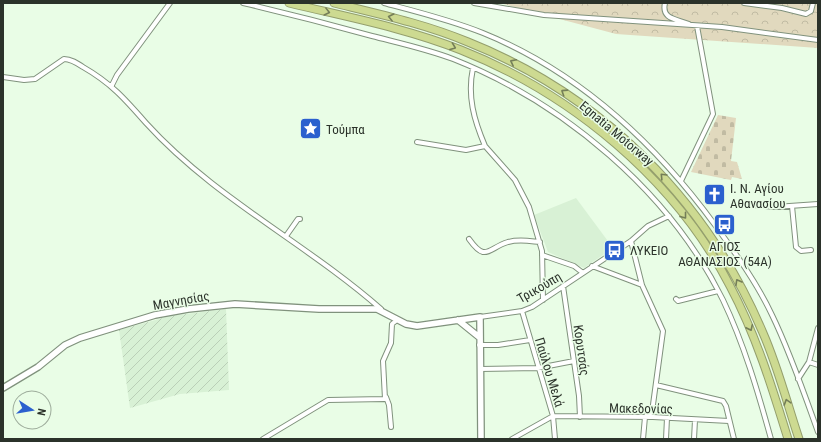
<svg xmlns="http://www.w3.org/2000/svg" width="821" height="442" viewBox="0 0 821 442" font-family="'Roboto Condensed',sans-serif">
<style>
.built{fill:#d8f1d5}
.industrial{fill:url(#industrial-furrows)}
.forest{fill:url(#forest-crowns)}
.cemetery{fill:url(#cemetery-stones)}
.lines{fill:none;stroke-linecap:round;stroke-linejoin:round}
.street-casing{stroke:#80927d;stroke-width:6}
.secondary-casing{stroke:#80927d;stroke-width:8}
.highway-casing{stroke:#949f6d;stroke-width:9}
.street{stroke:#fff;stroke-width:4}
.secondary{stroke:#fff;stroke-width:5.5}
.highway{stroke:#cdda91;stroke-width:7}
.oneway{stroke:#747e58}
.labels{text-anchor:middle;stroke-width:3;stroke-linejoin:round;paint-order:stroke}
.poi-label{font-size:13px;fill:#2b322a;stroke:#e9fde6;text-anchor:start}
.street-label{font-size:13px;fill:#2b322a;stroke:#e9fde6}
</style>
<defs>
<pattern id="industrial-furrows" width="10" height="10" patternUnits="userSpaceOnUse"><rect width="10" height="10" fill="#d8f1d5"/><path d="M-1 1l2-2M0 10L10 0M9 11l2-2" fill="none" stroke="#bacfb7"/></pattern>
<pattern id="forest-crowns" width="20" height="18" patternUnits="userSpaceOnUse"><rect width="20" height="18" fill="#e1d9be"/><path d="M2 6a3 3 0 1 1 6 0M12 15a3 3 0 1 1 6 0" fill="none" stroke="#c1bba3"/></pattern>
<pattern id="cemetery-stones" width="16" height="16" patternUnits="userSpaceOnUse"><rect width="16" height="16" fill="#e1d9be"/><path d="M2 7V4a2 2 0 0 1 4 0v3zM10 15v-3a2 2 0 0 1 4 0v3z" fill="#c1bba3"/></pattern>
</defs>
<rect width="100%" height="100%" fill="#e9fde6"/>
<path class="built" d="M576 198 613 248 584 268 548 252 534 215Z"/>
<path class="industrial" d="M226 309 229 390 180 394 130 408 119 330 170 316Z"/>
<path class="forest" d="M500 3H818V48L616 34Z"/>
<path class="cemetery" d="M718 115 736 118 731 161 737 162 742 179 732 177 731 180 691 172Z"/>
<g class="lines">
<defs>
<path id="street" d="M243 3C286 13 329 24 372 36 399 43 427 49 453 59 564 103 670 192 723 300 744 344 758 392 771 439
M384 3C418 12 451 20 483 33 579 72 655 143 715 225 736 254 757 283 772 315 790 352 804 393 818 432
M474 3 544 15 722 27 818 40
M665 3C661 20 678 19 689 24
M744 3 782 8 806 14 811 11 813 3
M473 68C467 96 474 120 485 146L515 180 529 207 542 251 543 300
M3 77 24 80 35 79 64 59C71 59 77 63 83 67 111 83 125 99 146 123 214 198 306 243 381 309
M112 85 117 75 170 3
M417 142 466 150 485 146
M681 181 713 114 697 26
M754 205 775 207 818 204
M792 206 796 247 801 251 811 250
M286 236 298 219H300
M469 239C486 263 488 248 508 242 519 239 529 241 540 242
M631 241 642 285 663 331 652 412 645 417 643 439
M542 255 574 266 583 273
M592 266 642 285
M563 286 579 396 580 417
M676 299 678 301 718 291
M522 311 553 416 555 439
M480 317 522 311 532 307 631 241 648 226 669 216
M479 345H498L530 340
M809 362 818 328
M480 369 538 368 574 361
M798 379 809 362 818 365
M656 385 723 401 726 406 734 439
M386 397 389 405 391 427
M263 439 328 400 385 399 383 361 391 343 392 324 397 320
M512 439 553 416 653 417 729 421
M666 439 667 418
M694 439 695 420"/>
<path id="secondary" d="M458 320 479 337
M3 388 38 367 65 345 80 338 155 315 188 309 235 304 319 309H377L406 324 417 326 480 317 481 439"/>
<path id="highway" d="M289 3C347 17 406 28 461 50 572 94 675 179 730 286 756 335 772 387 788 439
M334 3C379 14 425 24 468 42 601 95 707 200 763 333 778 367 787 403 799 439"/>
</defs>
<use href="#street" class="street-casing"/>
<use href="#secondary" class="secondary-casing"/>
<use href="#highway" class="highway-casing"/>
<use href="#street" class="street"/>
<use href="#secondary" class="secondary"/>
<use href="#highway" class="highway"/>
</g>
<defs><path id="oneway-chevron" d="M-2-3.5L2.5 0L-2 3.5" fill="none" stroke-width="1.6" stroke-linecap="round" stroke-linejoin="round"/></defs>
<g class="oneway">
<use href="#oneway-chevron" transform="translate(327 12) rotate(14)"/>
<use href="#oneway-chevron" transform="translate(391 17) rotate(-166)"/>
<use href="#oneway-chevron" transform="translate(453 47) rotate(21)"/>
<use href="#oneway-chevron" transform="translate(513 62) rotate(-153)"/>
<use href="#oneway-chevron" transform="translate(564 92) rotate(-147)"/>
<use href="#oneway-chevron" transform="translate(663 176) rotate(-134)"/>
<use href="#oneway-chevron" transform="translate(684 216) rotate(52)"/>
<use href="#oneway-chevron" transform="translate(738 282) rotate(-119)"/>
<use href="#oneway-chevron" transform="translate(750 328) rotate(65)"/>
<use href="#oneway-chevron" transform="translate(787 402) rotate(-107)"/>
</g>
<defs>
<symbol id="sight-square" viewBox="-11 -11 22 22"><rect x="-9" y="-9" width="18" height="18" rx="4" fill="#2b60ce" stroke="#e9fde6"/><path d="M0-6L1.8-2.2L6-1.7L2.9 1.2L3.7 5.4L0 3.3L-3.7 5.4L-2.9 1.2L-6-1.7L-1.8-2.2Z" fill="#fff"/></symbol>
<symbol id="church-square" viewBox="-11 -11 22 22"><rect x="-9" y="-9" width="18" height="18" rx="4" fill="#2b60ce" stroke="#e9fde6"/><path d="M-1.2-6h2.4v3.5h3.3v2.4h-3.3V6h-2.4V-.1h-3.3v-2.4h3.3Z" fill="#fff"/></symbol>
<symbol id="bus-square" viewBox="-11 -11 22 22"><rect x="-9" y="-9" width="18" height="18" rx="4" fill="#2b60ce" stroke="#e9fde6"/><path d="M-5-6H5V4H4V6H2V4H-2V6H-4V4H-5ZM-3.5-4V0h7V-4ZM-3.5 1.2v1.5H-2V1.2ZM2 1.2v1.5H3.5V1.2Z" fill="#fff"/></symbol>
</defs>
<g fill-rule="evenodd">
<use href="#sight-square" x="298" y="116" width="25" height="25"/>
<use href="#church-square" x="702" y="182" width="25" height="25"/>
<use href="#bus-square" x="712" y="212" width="25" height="25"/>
<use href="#bus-square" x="602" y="238" width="25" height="25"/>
</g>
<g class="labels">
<g class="poi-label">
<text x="326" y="134">Τούμπα</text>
<text x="730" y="193">Ι. Ν. Αγίου<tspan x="730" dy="15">Αθανασίου</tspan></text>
<text x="725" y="251" text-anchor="middle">ΑΓΙΟΣ<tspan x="725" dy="15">ΑΘΑΝΑΣΙΟΣ (54Α)</tspan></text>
<text x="630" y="255">ΛΥΚΕΙΟ</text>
</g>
<g class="street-label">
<text transform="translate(617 133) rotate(40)" y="5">Egnatia Motorway</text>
<text transform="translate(539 287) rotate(-30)" y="5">Τρικούπη</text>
<text transform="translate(181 300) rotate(-10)" y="5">Μαγνησίας</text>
<text transform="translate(582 350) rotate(82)" y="5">Κορυτσάς</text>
<text transform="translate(550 372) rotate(73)" y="5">Παύλου Μελά</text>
<text transform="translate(641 408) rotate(1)" y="5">Μακεδονίας</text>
</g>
</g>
<rect width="821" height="442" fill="none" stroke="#2b322a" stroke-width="8"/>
<g transform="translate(32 410) rotate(102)"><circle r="19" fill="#e9fde6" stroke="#9dac9b"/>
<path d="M0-3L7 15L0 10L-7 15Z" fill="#2b60ce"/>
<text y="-6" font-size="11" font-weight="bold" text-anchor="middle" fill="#2b322a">N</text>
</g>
</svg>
